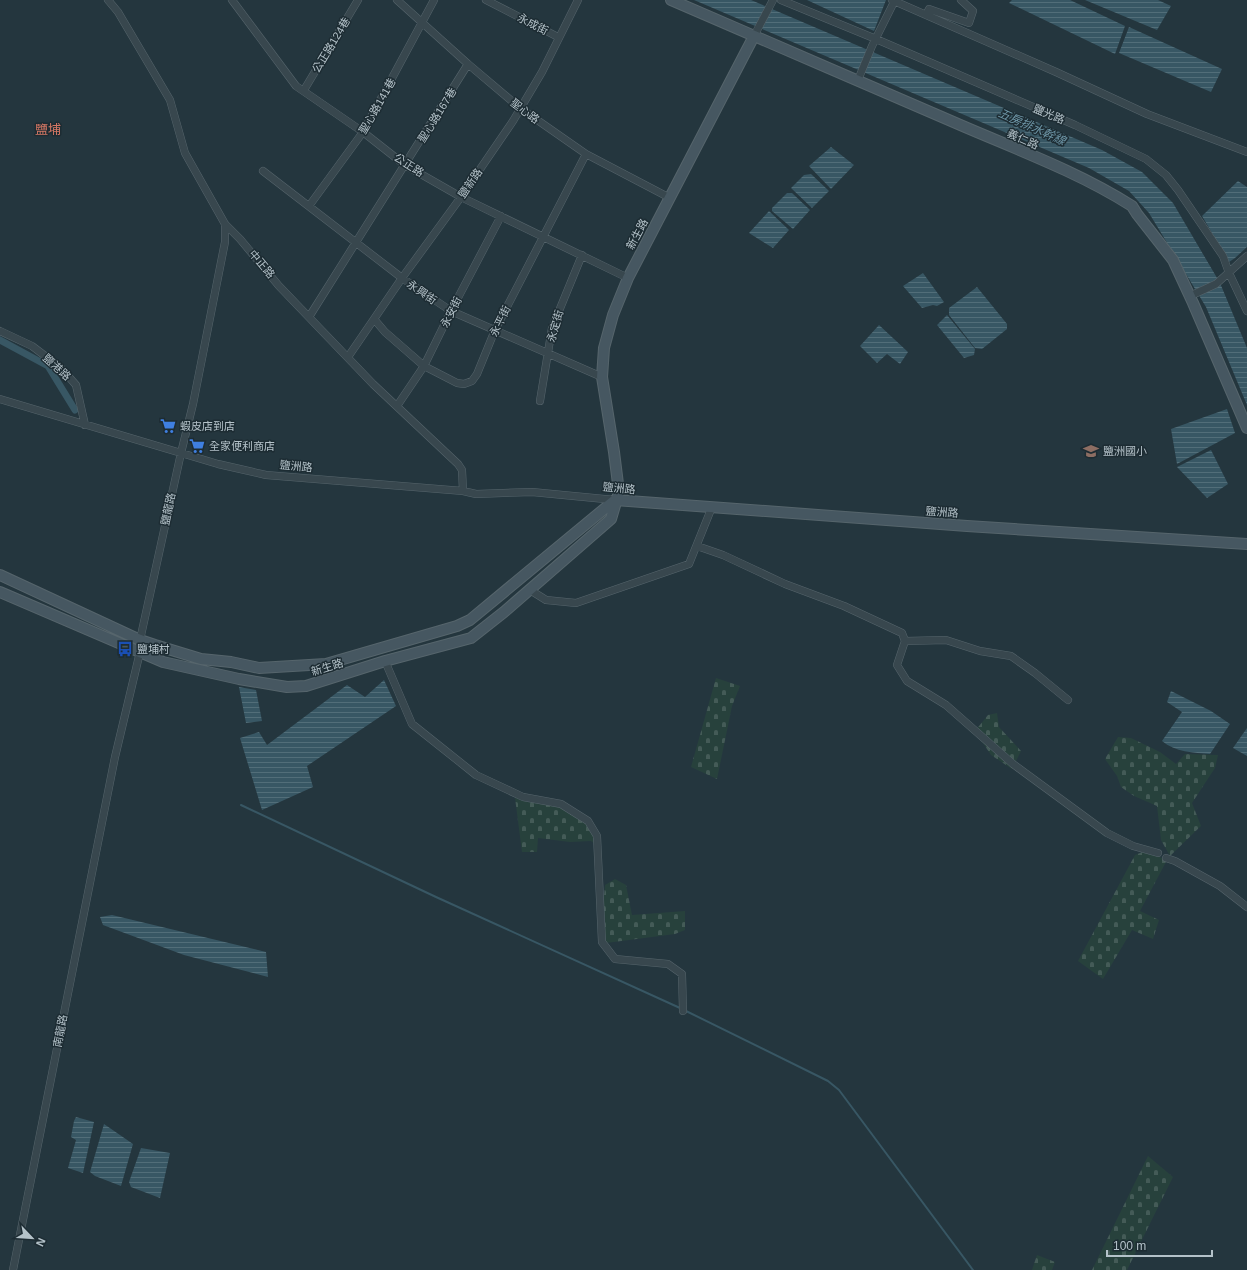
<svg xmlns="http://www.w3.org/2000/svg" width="1247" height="1270" viewBox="0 0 1247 1270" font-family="Helvetica,'Noto Sans TC',sans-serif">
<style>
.cemetery{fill:url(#cemetery-stones)}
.water{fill:url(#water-rules)}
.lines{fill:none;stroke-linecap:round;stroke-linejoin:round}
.stream{stroke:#385764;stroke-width:2}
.canal{stroke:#385764;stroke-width:7}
.street-casing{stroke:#56656c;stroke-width:8}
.secondary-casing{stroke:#56656c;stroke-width:12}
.street{stroke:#38474e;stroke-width:7}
.secondary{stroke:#465761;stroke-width:10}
.labels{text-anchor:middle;stroke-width:3;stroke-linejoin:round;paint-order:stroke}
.street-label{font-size:11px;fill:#b4c2c9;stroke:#1d2c33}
.poi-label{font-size:11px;fill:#b4c2c9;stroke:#1d2c33;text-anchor:start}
.water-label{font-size:12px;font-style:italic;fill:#6e96a7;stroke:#1d2c33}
.quarter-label{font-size:13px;fill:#d37764;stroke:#1d2c33}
</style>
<defs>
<pattern id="cemetery-stones" width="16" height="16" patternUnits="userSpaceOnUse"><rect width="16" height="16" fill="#27413c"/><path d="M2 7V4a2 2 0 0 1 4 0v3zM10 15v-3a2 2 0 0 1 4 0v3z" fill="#445b57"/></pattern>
<pattern id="water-rules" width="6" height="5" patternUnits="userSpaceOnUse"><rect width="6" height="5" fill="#385764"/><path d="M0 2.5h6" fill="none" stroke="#526e79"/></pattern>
</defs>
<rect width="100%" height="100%" fill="#24363e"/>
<path class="cemetery" d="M716 678 740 686 732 706 717 779 691 767Z
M997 713 999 727 1021 751 1012 769 991 755 975 731 988 715Z
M1118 737 1131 738 1160 752 1176 764 1185 754 1218 755 1215 768 1192 803 1201 826 1170 856 1161 840 1157 806 1134 796 1121 787 1117 776 1105 759Z
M514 790 568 808 591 820 601 848 591 841 570 842 538 838 537 852H522Z
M1145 851 1167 860 1140 911 1159 920 1153 939 1132 930 1103 979 1078 961 1135 855Z
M615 879 626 885 632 915 685 911V930L675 934 606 943 602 918 605 885Z
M1148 1156 1173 1177 1127 1270H1092Z
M1037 1255 1055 1262 1052 1270H1032Z"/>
<path class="water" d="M694 0H751L1102 150 1142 172 1173 203 1220 283 1247 348V405L1206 307 1149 213 1129 191 1089 168Z
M807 0H886L874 31Z
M1012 0H1070L1125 26 1115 54 1009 3Z
M1085 0H1158L1171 6 1157 30Z
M1129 27 1222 69 1211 92 1119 53Z
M831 147 854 165 831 189 809 166Z
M811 174 829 191 812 208 791 188 804 175Z
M1238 181 1247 187V247L1235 258 1229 262 1202 216Z
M787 193H792L810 210 793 229 772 211V208Z
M769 211 789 230 773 248 749 233Z
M923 273 944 302 937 306 933 305 922 308 903 286Z
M977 287 1007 324V329L982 349 975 348 949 315V308Z
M947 315 975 349 974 355 964 358 937 325Z
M879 325 908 352 900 364 887 354 877 363 860 346Z
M1227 409 1235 433 1177 464 1171 429Z
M1211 450 1228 484 1207 498 1177 467Z
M384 680 396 706 307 766 313 787 262 810 240 738 259 732 267 745 347 685 365 697Z
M239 687 256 690 262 721 246 723Z
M1171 691 1211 711 1230 724 1210 754C1194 753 1175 752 1162 741L1182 712 1167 702Z
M1247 728V756L1233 748Z
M112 915 266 952 268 977 184 955 103 925 100 917Z
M76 1117 94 1122 83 1173 68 1168 76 1140 71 1137 74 1121Z
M104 1124 133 1144 121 1186 95 1176 90 1172Z
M141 1148 170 1153 160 1198 131 1187 129 1182Z"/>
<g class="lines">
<path class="stream" d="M241 805 436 897 680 1008
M684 1010 828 1081 839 1090 973 1270"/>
<path class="canal" d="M0 340 48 366 75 410"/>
<defs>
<path id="street" d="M108 0 118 12 170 100 185 153 225 224 240 239 279 286 373 384 458 464 462 470 463 491
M232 0 296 86 363 132 405 165 461 197 628 278
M397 0 468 64 520 108 586 154 670 198
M486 0 558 37
M781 0 876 39 1075 125 1146 159 1166 175 1178 190 1223 256 1229 273 1247 311
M892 0 1056 72 1147 114 1247 152
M926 15 929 9 969 23 973 11 961 0
M754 36 773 0
M858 80 872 46 894 2
M304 90 358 0
M263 171 402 278 451 311 602 377
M309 206 363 132 434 0
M1190 296 1216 284 1247 256
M309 317 468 64
M374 319 385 332 424 366 457 383 464 384 472 381 477 374 495 330 586 154
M0 331 32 346 61 368 76 385 85 425
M348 357 402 278 461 197 513 121 542 72 578 0
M0 399 218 464 266 475 463 491 476 494 532 492 615 500
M540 401 552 328 582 255
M397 406 424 366 451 311 501 216
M697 546 723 555 785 584 844 606 902 633 905 641 897 665 907 681 946 705 1013 764 1107 833 1133 846 1158 853
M530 590 546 600 576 603 689 564 712 507
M905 641 946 640 980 651 1011 656 1035 673 1068 700
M385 661 412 724 476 775 523 797 561 804 588 821 597 836 602 942 615 959 668 964 682 974 683 1011
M1166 858 1175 861 1220 886 1247 907
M13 1270 115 757 140 652V640L181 453 193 404 225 242V224"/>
<path id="secondary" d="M671 0C769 43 867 84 965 127 1021 151 1080 173 1132 206L1137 214 1173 260 1193 303 1247 428
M615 500 967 526 1247 544
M0 575 140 640 155 645 201 659 231 662 259 668 326 664 457 626 470 620 615 500
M0 592 163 662 239 679 287 687 306 686 385 661 471 638 504 612 611 519 619 492 614 452 602 377 604 348 613 315 628 278 754 36"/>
</defs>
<use href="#street" class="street-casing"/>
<use href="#secondary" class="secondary-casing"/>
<use href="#street" class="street"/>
<use href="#secondary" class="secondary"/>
</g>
<defs>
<symbol id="supermarket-bare" viewBox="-9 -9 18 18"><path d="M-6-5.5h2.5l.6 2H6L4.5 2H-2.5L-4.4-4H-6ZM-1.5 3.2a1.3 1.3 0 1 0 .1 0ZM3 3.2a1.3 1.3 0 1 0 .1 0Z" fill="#3f7fe0" stroke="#1d2c33" stroke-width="2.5" paint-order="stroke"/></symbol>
<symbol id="school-bare" viewBox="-9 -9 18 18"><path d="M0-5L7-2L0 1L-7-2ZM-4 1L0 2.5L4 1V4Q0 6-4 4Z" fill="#8d6e63" stroke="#1d2c33" stroke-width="2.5" paint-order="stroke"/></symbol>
<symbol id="bus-bare" viewBox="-9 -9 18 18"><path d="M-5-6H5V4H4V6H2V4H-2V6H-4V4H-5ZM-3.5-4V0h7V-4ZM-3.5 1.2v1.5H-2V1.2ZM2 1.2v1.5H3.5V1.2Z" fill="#1a4fb4" stroke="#1d2c33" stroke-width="2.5" paint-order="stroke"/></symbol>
</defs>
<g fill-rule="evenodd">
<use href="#supermarket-bare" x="157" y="415" width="22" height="22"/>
<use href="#supermarket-bare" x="186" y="435" width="22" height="22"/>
<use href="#school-bare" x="1080" y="440" width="22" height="22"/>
<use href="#bus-bare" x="114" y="638" width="22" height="22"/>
</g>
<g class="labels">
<g class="street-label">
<text transform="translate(533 24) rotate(27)" y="4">永成街</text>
<text transform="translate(331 45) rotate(-59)" y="4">公正路124巷</text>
<text transform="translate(377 106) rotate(-60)" y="4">聖心路141巷</text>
<text transform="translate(525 111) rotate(37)" y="4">聖心路</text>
<text transform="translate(1049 114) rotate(23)" y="4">鹽光路</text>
<text transform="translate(437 115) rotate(-58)" y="4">聖心路167巷</text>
<text transform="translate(1023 139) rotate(24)" y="4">義仁路</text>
<text transform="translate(409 165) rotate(33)" y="4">公正路</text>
<text transform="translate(470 183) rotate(-56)" y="4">鹽新路</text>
<text transform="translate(637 234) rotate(-62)" y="4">新生路</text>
<text transform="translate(262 264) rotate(50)" y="4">中正路</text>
<text transform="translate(422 292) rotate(34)" y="4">永興街</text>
<text transform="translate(451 312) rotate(-63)" y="4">永安街</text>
<text transform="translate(500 321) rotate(-64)" y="4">永平街</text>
<text transform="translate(555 326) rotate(-74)" y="4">永定街</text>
<text transform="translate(57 367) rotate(42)" y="4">鹽港路</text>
<text transform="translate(296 466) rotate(5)" y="4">鹽洲路</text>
<text transform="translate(619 488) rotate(5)" y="4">鹽洲路</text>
<text transform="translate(168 509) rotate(-78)" y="4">鹽龍路</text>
<text transform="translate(942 512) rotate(4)" y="4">鹽洲路</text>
<text transform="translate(327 667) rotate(-17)" y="4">新生路</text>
<text transform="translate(60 1031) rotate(-79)" y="4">南龍路</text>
</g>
<g class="poi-label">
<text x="180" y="430">蝦皮店到店</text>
<text x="209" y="450">全家便利商店</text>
<text x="1103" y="455">鹽洲國小</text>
<text x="137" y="653">鹽埔村</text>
</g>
<g class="water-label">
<text transform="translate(1032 127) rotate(24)" y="4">五房排水幹線</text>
</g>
<g class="quarter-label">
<text x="48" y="134">鹽埔</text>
</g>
</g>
<g transform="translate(32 1238) rotate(115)" stroke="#1d2c33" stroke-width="3" paint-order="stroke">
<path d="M0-3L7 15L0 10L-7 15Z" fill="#b4c2c9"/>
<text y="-6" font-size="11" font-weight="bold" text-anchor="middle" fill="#b4c2c9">N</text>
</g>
<path d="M1107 1250v6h105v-6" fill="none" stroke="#b4c2c9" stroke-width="2"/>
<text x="1113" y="1250" font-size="12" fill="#b4c2c9" stroke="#1d2c33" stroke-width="3" paint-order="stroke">100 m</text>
</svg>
